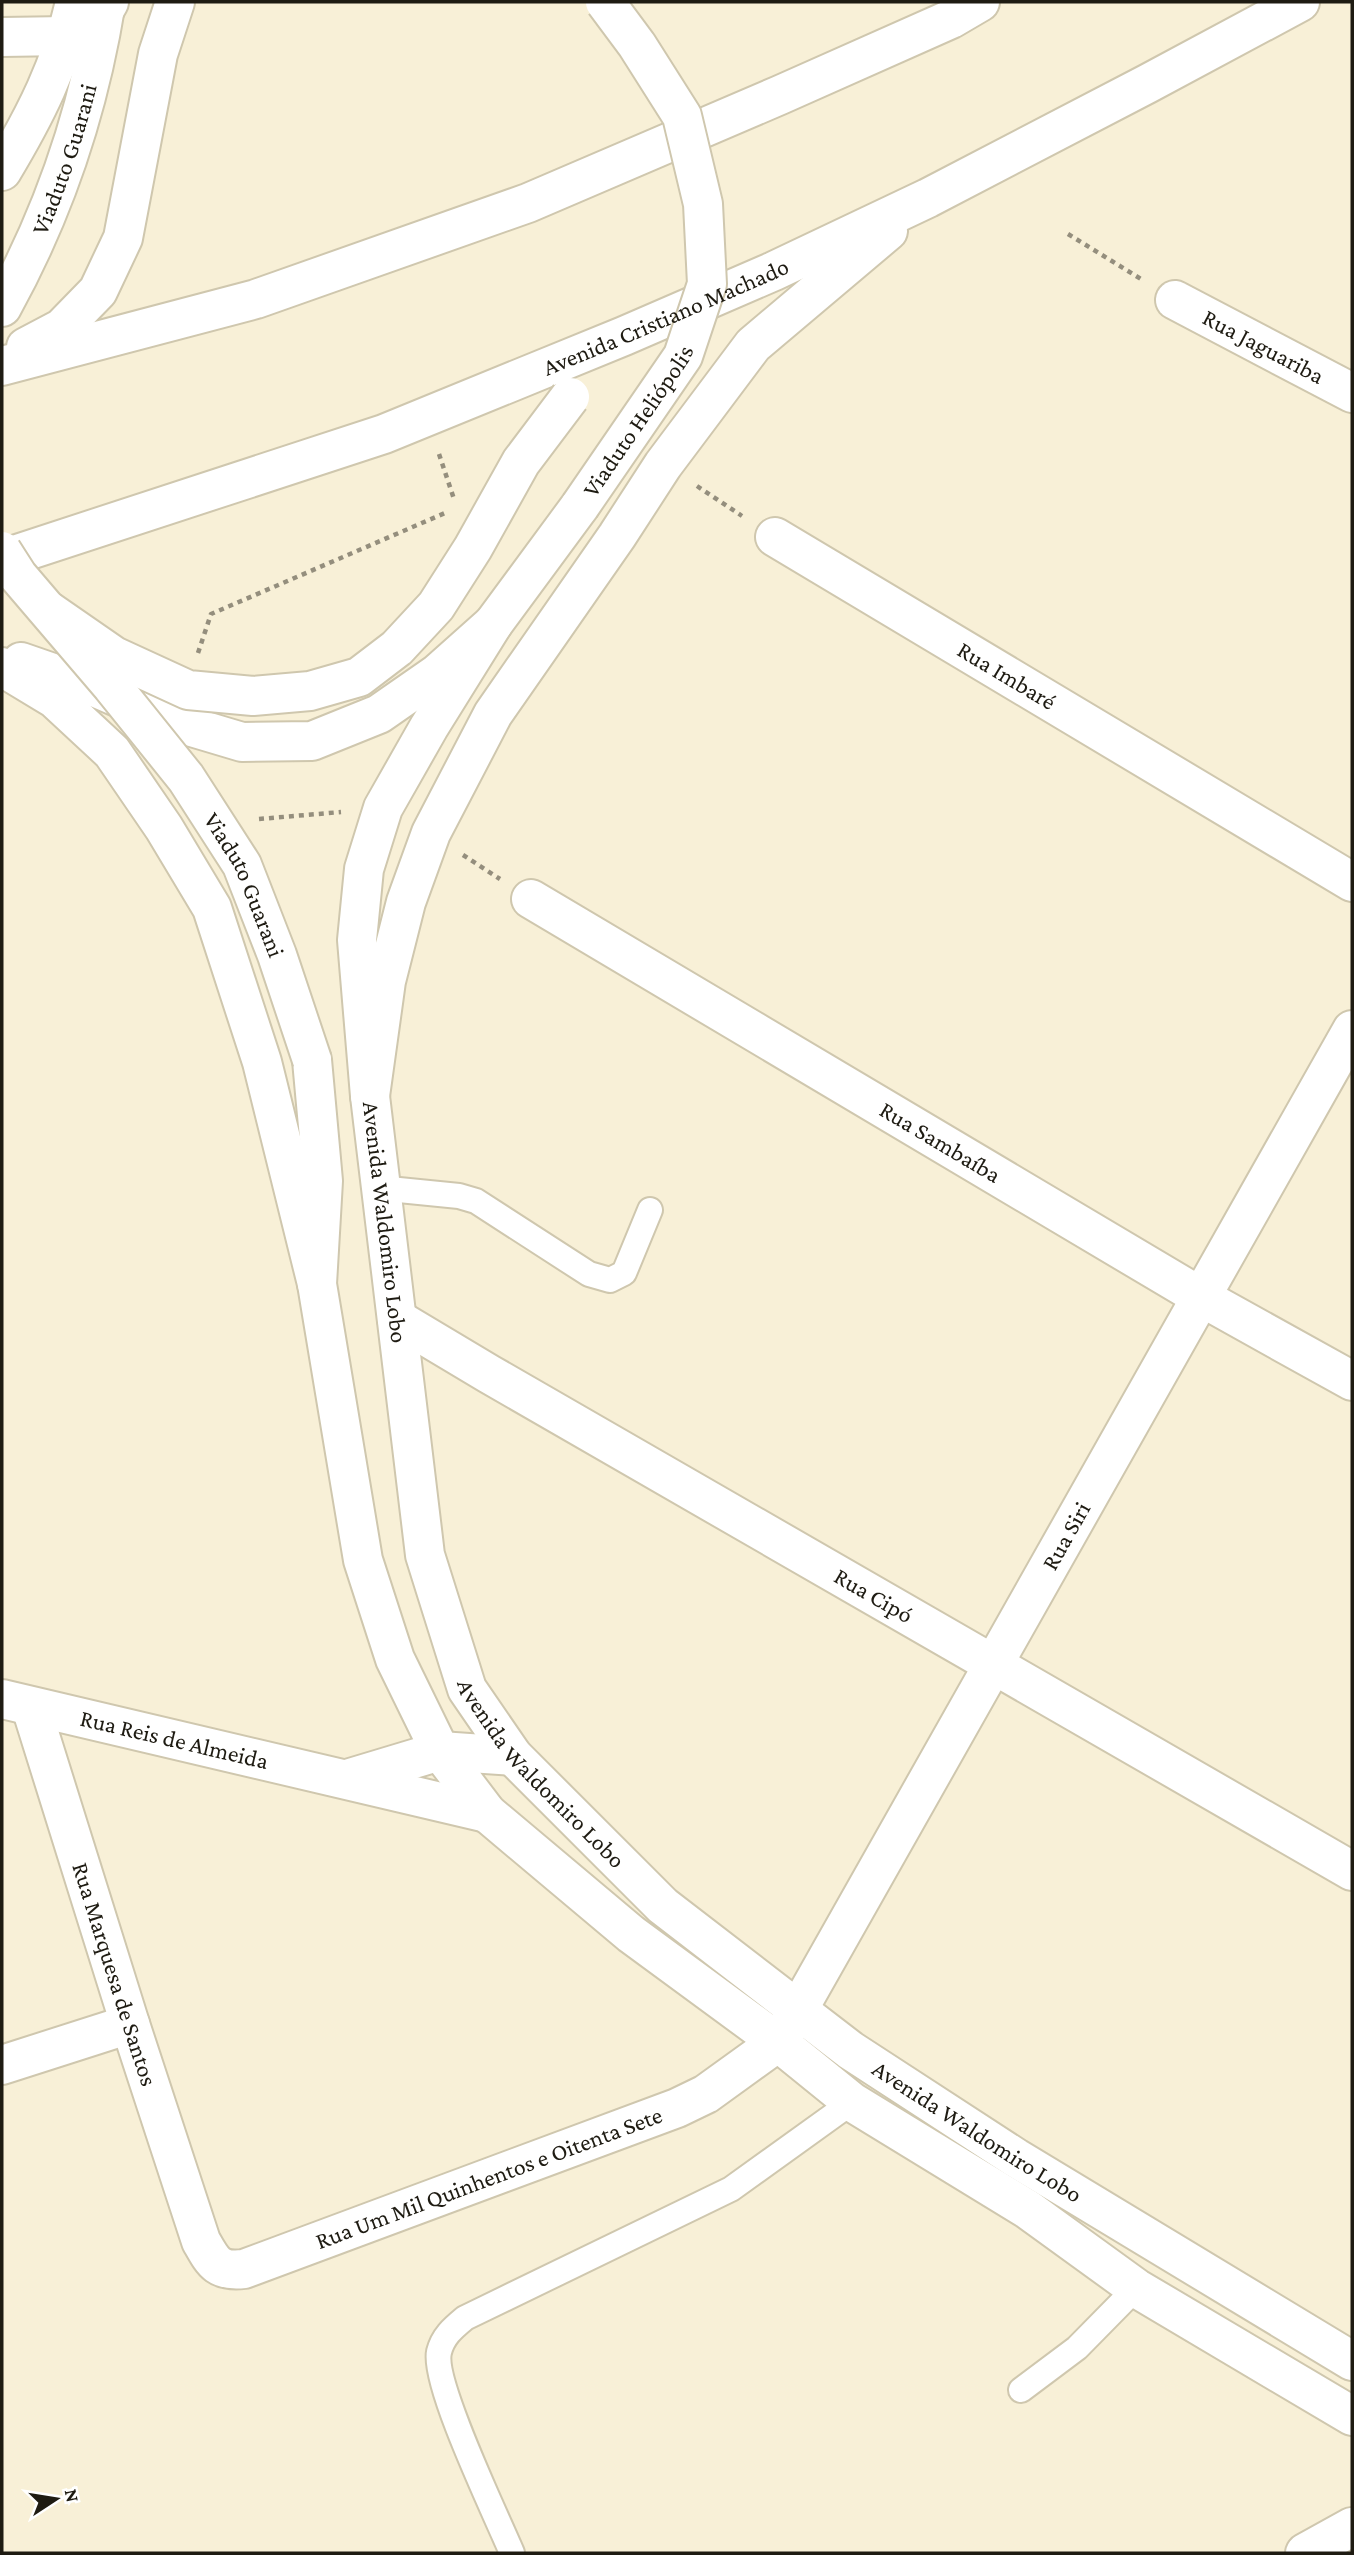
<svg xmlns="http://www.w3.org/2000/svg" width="1354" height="2555" viewBox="0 0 1354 2555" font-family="'Crimson Pro',serif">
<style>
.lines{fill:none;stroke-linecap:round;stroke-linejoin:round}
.lane-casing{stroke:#cfc7ae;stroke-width:28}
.street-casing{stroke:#cfc7ae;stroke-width:42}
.secondary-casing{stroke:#cfc7ae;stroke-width:42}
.highway-casing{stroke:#cfc7ae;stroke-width:42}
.path{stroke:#948e7d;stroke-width:4.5;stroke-dasharray:5 5;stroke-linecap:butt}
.lane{stroke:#fff;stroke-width:24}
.street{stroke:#fff;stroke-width:38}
.secondary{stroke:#fff;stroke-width:38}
.highway{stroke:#fff;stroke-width:38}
.secondary-bridge-casing{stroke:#cfc7ae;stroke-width:42;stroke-linecap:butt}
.highway-bridge-casing{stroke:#cfc7ae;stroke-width:42;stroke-linecap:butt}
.secondary-bridge{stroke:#fff;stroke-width:38}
.highway-bridge{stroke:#fff;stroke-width:38}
.labels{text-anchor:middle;stroke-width:5;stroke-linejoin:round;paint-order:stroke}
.street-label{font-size:24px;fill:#1e1b12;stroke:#fff}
</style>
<rect width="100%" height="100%" fill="#f8f0d7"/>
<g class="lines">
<defs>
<path id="lane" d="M379 1188 459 1196 476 1201 589 1274 610 1280 624 1273 650 1210
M1021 2390 1077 2348 1136 2288
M512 2553C497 2517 432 2383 439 2352 443 2336 453 2328 465 2318L731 2189 852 2102"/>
<g id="street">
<path d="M2 37 67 36"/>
<path id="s1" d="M1175 300 1352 393"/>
<path id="s2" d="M775 537 1352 882"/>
<path id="s3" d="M531 899 1201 1297 1352 1381"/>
<path id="s4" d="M397 1319 489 1374 1352 1871"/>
<path id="s5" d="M31 1707 130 2024 201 2241C213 2262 217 2272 244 2269L677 2108 706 2094 778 2042 798 2010 1352 1030"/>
<path d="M2 2065 130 2024"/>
<path d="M1305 2553 1352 2527"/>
</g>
<g id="secondary">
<path id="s6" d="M2 307C54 213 89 108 106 2"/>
<path id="s7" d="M580 506 493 624 429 727 383 808 364 869 357 940 370 1096 425 1555 467 1689 513 1756 663 1906 850 2050 1016 2158 1352 2361"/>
<path d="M312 1060 323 1181 317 1284 363 1560 395 1659 440 1751 487 1813 631 1934 778 2042 852 2102 1027 2209 1136 2288 1352 2416"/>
<path id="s8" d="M2 1699 487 1813"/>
<path d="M347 1779 440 1751 513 1756"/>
</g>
<g id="highway">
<path d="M105 9 109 2"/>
<path d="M2 171C35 116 61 65 75 2"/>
<path d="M26 347 62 328 98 291 123 238 158 54 175 2"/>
<path d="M2 366 256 299 528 203 780 95 951 19 980 2"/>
<path id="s9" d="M2 559 384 434 624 336 774 271 928 198 1147 84 1300 2"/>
<path d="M21 662 99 689 175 722 242 742 312 741 379 714 438 673 493 624"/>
<path d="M2 667 55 699 112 752 164 828 212 908 262 1062 317 1284"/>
<path d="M370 1096 386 981 406 902 431 833 493 714 617 536 663 465 753 345 888 231"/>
</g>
</defs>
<use href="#lane" class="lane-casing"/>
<use href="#street" class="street-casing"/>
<use href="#secondary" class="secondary-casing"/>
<use href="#highway" class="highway-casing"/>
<path class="path" d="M1068 234 1141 279
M439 454 454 499
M697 486 742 516
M198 653 211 614 445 513
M259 819 341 812
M463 855 500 879"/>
<use href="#lane" class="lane"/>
<use href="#street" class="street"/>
<use href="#secondary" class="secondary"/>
<use href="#highway" class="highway"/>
<defs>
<g id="secondary-bridge">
<path id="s10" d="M580 506 683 356 707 284 703 204 682 116 637 45 605 2"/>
<path id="s11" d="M2 551 18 576 112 686 186 778 242 865 277 955 312 1060"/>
</g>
<path id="highway-bridge" d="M49 611 114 656 188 690 253 696 310 691 359 677 397 648 436 606 473 548 521 462 570 397"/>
</defs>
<use href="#secondary-bridge" class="secondary-bridge-casing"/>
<use href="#highway-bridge" class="highway-bridge-casing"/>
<use href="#secondary-bridge" class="secondary-bridge"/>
<use href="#highway-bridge" class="highway-bridge"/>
</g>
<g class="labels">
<g class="street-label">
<text dy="8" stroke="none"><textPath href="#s6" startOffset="161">Viaduto Guarani</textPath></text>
<text dy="8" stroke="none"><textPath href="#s9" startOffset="707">Avenida Cristiano Machado</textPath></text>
<text dy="8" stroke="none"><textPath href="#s1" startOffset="100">Rua Jaguariba</textPath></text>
<text dy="8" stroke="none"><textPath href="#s10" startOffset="103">Viaduto Heliópolis</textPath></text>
<text dy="8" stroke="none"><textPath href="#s2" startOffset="270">Rua Imbaré</textPath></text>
<text dy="8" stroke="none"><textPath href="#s11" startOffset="415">Viaduto Guarani</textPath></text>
<text dy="8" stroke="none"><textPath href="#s3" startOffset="476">Rua Sambaíba</textPath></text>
<text dy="8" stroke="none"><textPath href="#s7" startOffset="780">Avenida Waldomiro Lobo</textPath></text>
<text dy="8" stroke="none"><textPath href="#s5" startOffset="1782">Rua Siri</textPath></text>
<text dy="8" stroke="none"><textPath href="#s4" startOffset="551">Rua Cipó</textPath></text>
<text dy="8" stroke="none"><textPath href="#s8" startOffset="177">Rua Reis de Almeida</textPath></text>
<text dy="8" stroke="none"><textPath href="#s7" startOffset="1368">Avenida Waldomiro Lobo</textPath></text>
<text dy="8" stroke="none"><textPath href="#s5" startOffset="280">Rua Marquesa de Santos</textPath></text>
<text dy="8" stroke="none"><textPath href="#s7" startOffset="1936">Avenida Waldomiro Lobo</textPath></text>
<text dy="8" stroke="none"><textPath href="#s5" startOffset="878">Rua Um Mil Quinhentos e Oitenta Sete</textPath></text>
</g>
</g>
<rect width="1354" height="2555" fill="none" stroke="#1e1b12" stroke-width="7"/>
<g transform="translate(56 2499) rotate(78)" stroke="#ffffff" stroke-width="5" paint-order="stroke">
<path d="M0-5L12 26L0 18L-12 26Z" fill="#1e1b12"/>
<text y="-10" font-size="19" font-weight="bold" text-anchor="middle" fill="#1e1b12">N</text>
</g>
</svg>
